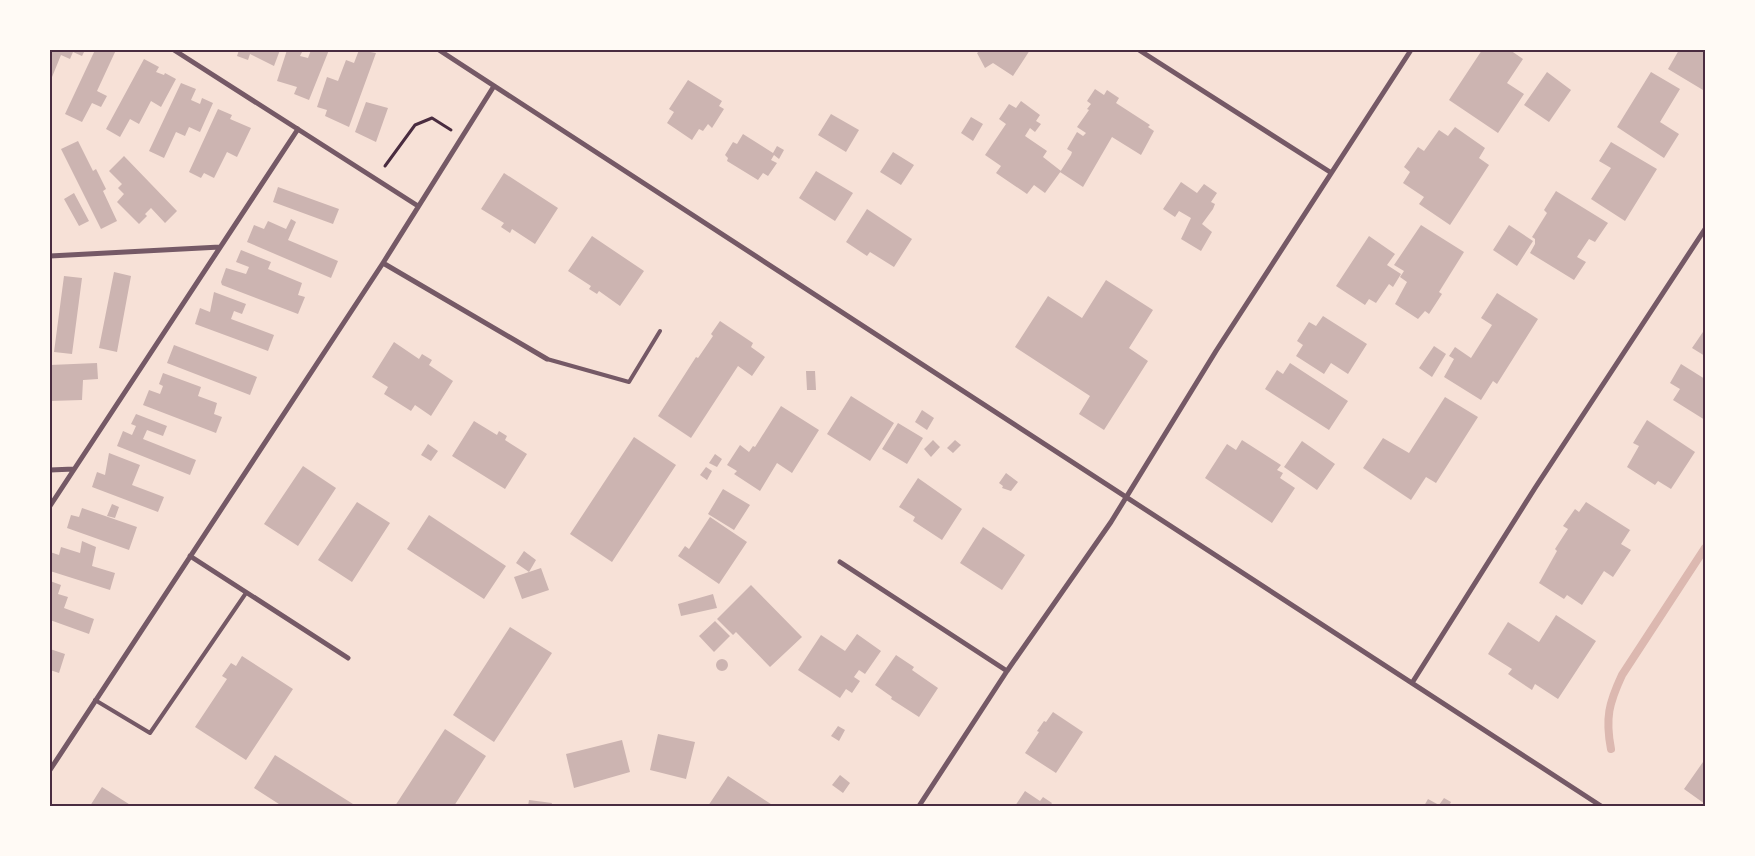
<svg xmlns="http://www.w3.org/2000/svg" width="1755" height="856" viewBox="0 0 1755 856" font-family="Commissioner,sans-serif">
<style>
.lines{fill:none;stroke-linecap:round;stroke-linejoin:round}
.stream{stroke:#dcb8b0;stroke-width:8}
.building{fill:#ccb4b1}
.path{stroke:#4a2c40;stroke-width:3}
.service{stroke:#755966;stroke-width:4}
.minor{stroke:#755966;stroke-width:5}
.neatline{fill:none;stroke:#4a2c40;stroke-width:2}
</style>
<rect width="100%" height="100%" fill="#f7e1d7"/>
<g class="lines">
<path class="stream" d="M1611 749C1605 718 1609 703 1622 675L1705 548"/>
</g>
<path class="building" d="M50 50H85L82 56 73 52 70 59 61 55 50 82Z
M95 50H116L97 91 107 96 101 107 92 103 82 122 65 114Z
M239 50H280L274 66 250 54 248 60 237 56Z
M287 50H303L300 56 308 58 311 50H329L309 100 294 94 297 87 277 81Z
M359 50 376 53 349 127 325 116 327 110 317 107 327 77 338 81 346 60 354 63Z
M981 50H1030L1013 76 993 63 985 68 977 53Z
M1482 50H1510L1523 59 1507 83 1524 94 1498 133 1449 100Z
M1679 50H1705L1703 90 1668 69Z
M144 59 159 67 156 72 164 75 165 73 176 79 161 107 151 101 139 124 130 119 120 137 106 129Z
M1547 72 1571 90 1549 122 1524 105Z
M1651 72 1680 89 1660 122 1679 134 1664 158 1617 127Z
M688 80 722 101 719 106 724 109 712 128 708 124 703 131 699 129 692 140 667 123 674 112 669 109Z
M181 83 196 89 191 100 200 104 202 98 213 103 200 132 189 127 185 136 176 132 164 158 149 151Z
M1095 89 1104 95 1107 90 1119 98 1116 103 1150 125 1148 127 1154 131 1141 155 1112 137 1083 187 1060 172 1071 155 1072 152 1067 149 1077 132 1083 136 1086 133 1077 127 1089 110 1087 109 1091 104 1087 101Z
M1021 101 1040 115 1036 121 1041 124 1035 132 1030 128 1025 136 1047 151 1043 157 1061 171 1045 193 1034 185 1027 194 996 173 1001 166 985 155 1006 124 999 119 1009 104 1016 108Z
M366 102 388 108 376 142 355 132Z
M218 109 232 115 230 119 251 128 237 157 227 152 214 178 204 173 201 178 189 172Z
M831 114 859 130 846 152 818 135Z
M971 117 983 124 973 141 961 133Z
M1455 127 1485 148 1479 158 1489 165 1450 225 1419 204 1424 197 1403 183 1410 172 1404 167 1418 147 1424 151 1439 130 1448 136Z
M743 134 773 153 777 146 784 150 779 159 774 155 771 160 777 163 768 176 763 173 758 180 727 161 728 158 725 155 733 142 737 144Z
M78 141 93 171 96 169 106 189 103 191 117 221 101 229 61 149Z
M1611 142 1657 169 1625 221 1591 199 1611 168 1599 161Z
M893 152 914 165 901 185 880 172Z
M124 156 177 211 165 223 151 208 145 214 147 216 139 224 117 202 124 194 118 188 122 184 109 171Z
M816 171 853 193 835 221 799 198Z
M504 173 558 208 535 244 512 229 510 233 501 227 504 223 481 209Z
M1181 182 1197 193 1204 184 1217 193 1211 202 1215 204 1213 209 1202 224 1212 232 1201 251 1181 239 1191 218 1179 211 1175 217 1163 209Z
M278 187 339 209 333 224 273 202Z
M1556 191 1608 223 1595 242 1589 239 1577 257 1586 262 1574 280 1530 253 1535 244V239L1532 237 1547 213 1544 210Z
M74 193 89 221 79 226 64 199Z
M867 209 912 239 894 267 870 252 867 256 846 242Z
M291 219 296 222 288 240 338 261 331 278 247 242 254 225 264 229 268 221 286 229Z
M1421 225 1464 252 1439 292 1442 294 1429 314 1425 311 1418 319 1395 304 1407 282 1400 277 1404 271 1394 265Z
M1509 225 1533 241 1517 266 1493 250Z
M592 236 644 271 620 306 599 291 597 294 589 289 591 286 568 271Z
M1369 236 1395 254 1387 265 1401 274 1393 287 1389 284 1376 303 1369 299 1365 305 1336 286Z
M241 250 271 262 268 269 302 283 298 295 305 297 298 314 222 285 221 282 226 268 246 274 249 267 236 262Z
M114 272 131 276 117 352 99 348Z
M64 276 82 278 72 354 54 352Z
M1106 280 1153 310 1129 348 1148 361 1104 430 1079 414 1090 396 1015 347 1048 296 1082 318Z
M214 292 246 304 242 314 234 311 231 319 274 335 268 351 195 324 200 308 210 312Z
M1497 293 1538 319 1497 384 1493 381 1481 400 1444 377 1454 359 1449 356 1455 347 1471 358 1492 325 1481 318Z
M1323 316 1367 344 1348 374 1331 363 1324 374 1296 356 1303 345 1297 341 1309 322 1316 326Z
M720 321 753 343 751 347 765 357 752 376 738 366 691 438 658 416 696 357 698 358 713 336 711 334Z
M1705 329V356L1692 348Z
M394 342 419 359 422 354 432 360 429 365 453 381 431 416 415 405 411 411 384 394 388 387 372 377Z
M174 345 257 377 250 395 167 363Z
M1434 346 1446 354 1432 377 1419 368Z
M97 363 98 379 83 380 82 400 50 401V365Z
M1290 363 1348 401 1329 430 1265 389 1277 370 1283 374Z
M1681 364 1705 379V420L1673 400 1680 389 1670 383Z
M806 371H815L816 390H807Z
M163 373 201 387 198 396 217 403 214 414 222 417 216 433 143 405 149 390 160 394 163 386 159 384Z
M851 396 894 423 870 461 827 434Z
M1445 397 1478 417 1436 483 1426 477 1411 500 1363 468 1383 438 1409 453Z
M781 406 819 430 792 473 777 463 760 491 734 474 737 471 727 465 740 445 749 452 753 446 755 447Z
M922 410 934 418 927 430 915 422Z
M136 414 167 426 163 436 147 430 143 439 196 460 190 475 117 446 123 431 132 435 136 426 131 424Z
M1647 420 1695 452 1671 489 1658 481 1655 485 1627 467 1639 446 1633 443Z
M474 421 497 435 499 431 507 436 505 440 527 454 505 489 452 456Z
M898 423 923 438 907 464 882 449Z
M634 437 676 465 612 562 570 534Z
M933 440 940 447 931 457 924 449Z
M955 440 961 445 953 453 947 448Z
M1242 440 1281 465 1277 470 1283 473 1280 478 1295 488 1272 523 1205 478 1227 444 1236 450Z
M1302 441 1335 464 1317 490 1284 467Z
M428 444 438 451 431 461 421 455Z
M109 453 140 465 132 485 164 497 158 512 92 487 97 472 105 475Z
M715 454 722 459 717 467 709 463Z
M303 466 336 488 298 546 264 524Z
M706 467 712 471 707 480 700 475Z
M1006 473 1018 482 1011 491 1002 488 1003 486 999 483Z
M918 478 962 509 942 540 913 521 915 517 899 507Z
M723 489 750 505 734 530 708 514Z
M357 502 390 523 352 582 318 560Z
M1586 502 1630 530 1621 544 1631 550 1613 577 1604 571 1582 605 1567 595 1564 599 1539 583 1557 551 1555 549 1568 529 1563 526 1575 509 1579 512Z
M112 504 119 507 115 518 107 516Z
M82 508 137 527 129 550 67 528 71 515 79 517Z
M429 515 506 566 484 599 407 549Z
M710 517 747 542 719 584 678 556 685 546 689 549Z
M983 527 1025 555 1002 590 960 563Z
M82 541 96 547 92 566 115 573 110 590 50 571V552L59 555 61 547 80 553Z
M524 551 536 560 529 572 516 563Z
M541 568 549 590 522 599 514 577Z
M50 581 61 585 58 594 68 597 64 608 94 619 89 634 50 620Z
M751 585 802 637 770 667 736 632 733 635 717 619Z
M713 594 717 608 681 616 678 604Z
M1556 615 1596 641 1558 699 1535 684 1532 690 1508 674 1512 669 1488 654 1508 622 1539 642Z
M715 621 730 636 714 652 699 636Z
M510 627 552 653 494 742 453 715Z
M857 634 881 651 865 674 859 670 854 677 860 681 852 693 846 689 840 698 798 670 821 635 845 651Z
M50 649 65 654 59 673 50 670Z
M896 655 914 667 912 670 938 688 919 717 891 699 892 697 875 685Z
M242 656 293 689 246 760 195 727 227 679 222 676 231 663 236 666Z
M716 665a6 6 0 1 1 12 0a6 6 0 1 1-12 0Z
M1053 712 1083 732 1056 773 1025 753 1039 732 1037 731 1044 721 1046 722Z
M838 726 845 730 839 741 831 736Z
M445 729 486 756 454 806H395Z
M658 734 695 742 686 779 650 770Z
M622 740 630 772 574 788 566 754Z
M275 755 353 804 352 806H282L254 788Z
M1703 762 1705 764V804L1684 789Z
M840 775 850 783 843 793 832 785Z
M728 776 774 806H708Z
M102 787 132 806H90Z
M1025 791 1040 801 1043 797 1052 803 1050 806H1015Z
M1444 798 1451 802 1449 806H1424L1428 799 1439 805Z
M529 800 552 803 551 806H528Z"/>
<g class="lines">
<path class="path" d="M385 166 415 125 432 118 451 130"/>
<path class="service" d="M547 359 629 382 660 331
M95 700 150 733 246 593"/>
<path class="minor" d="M174 50 418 206
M439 50 1601 806
M1139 50 1330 172
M50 256 220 247
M383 263 547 359
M50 470 74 469
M50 506 298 129
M190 556 348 658
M840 562 1007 671
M1412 683 1535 488 1705 229
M50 770 383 263 494 86
M919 806 1007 671 1111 522 1216 351 1411 50"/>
</g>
<rect width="1755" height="856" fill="none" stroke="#fffaf5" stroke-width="102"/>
<rect x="51" y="51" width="1653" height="754" class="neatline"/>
</svg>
